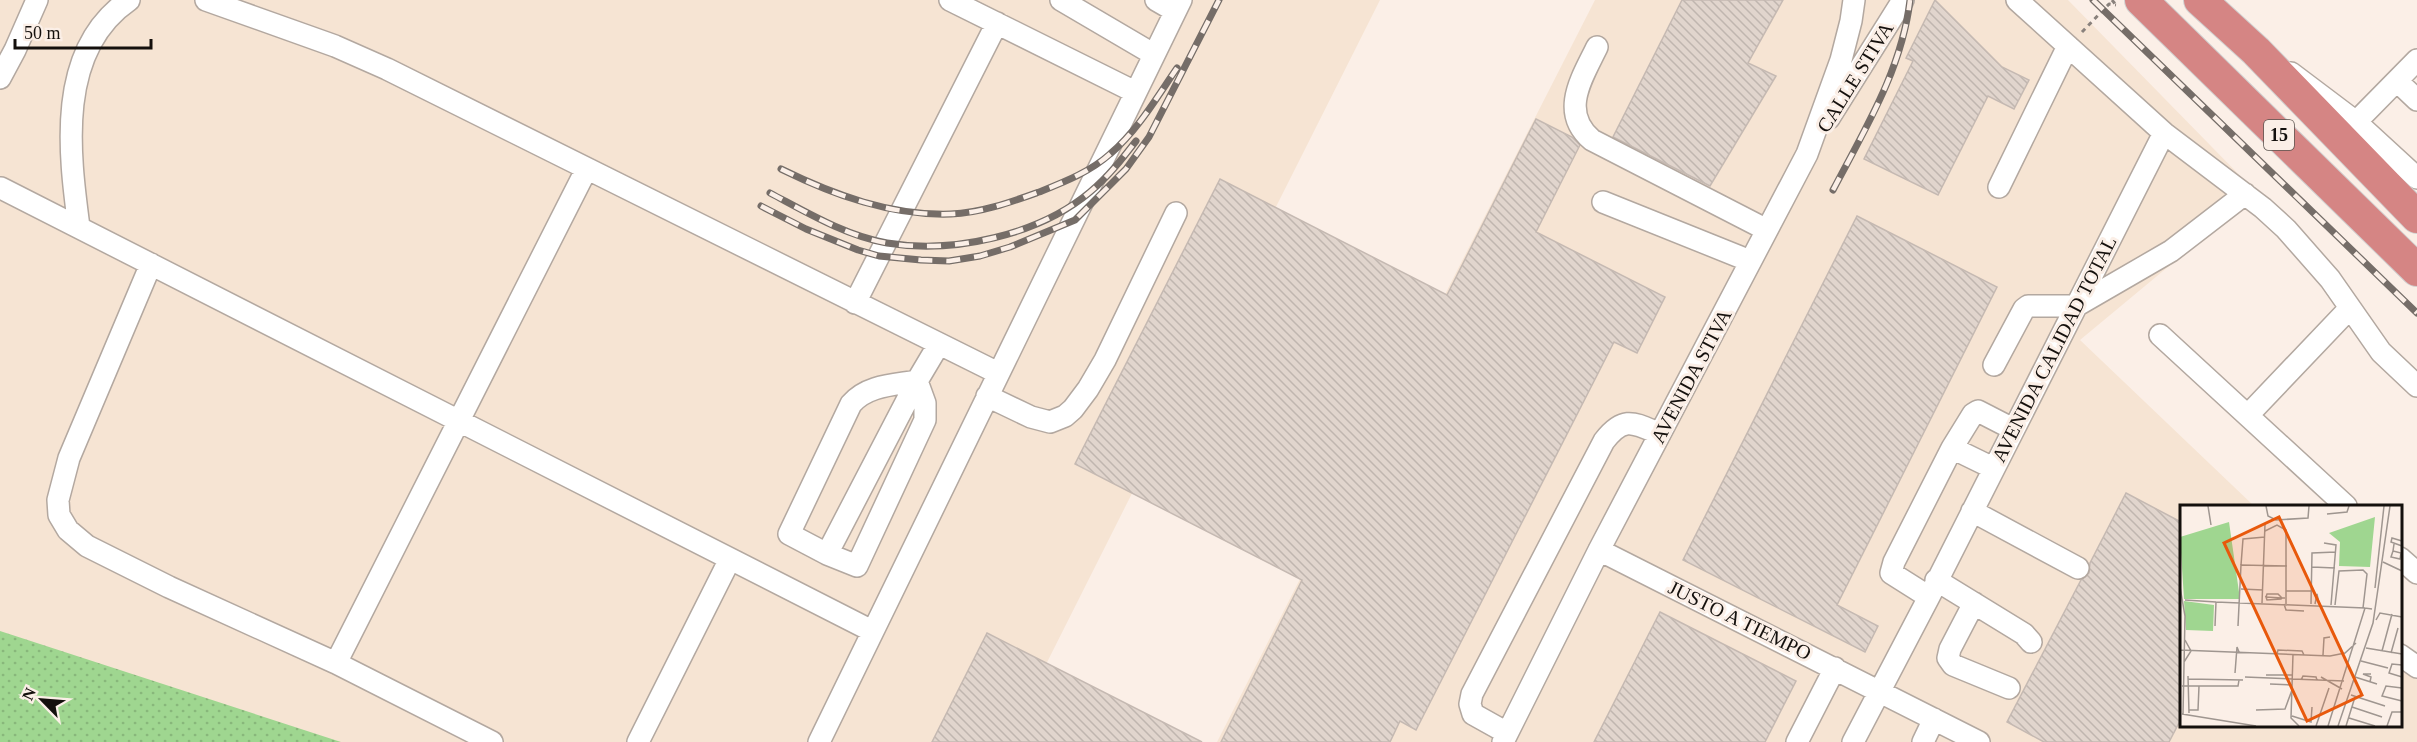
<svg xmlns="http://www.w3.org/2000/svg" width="2417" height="742" viewBox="0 0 2417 742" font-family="Georgia,serif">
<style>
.industrial{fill:#f6e4d3}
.grass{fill:url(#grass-dots)}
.building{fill:url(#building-back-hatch);stroke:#c5b9b2;stroke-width:1.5}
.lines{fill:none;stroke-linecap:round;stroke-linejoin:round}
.minor-casing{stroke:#b3a8a0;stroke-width:24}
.highway-casing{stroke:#d0cfcf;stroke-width:34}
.path{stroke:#89817c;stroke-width:3;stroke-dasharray:4.5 4.5;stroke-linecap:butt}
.minor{stroke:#fff;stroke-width:21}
.highway{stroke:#d58584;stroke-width:32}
.rail-casing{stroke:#756d68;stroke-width:7}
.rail{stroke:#fbefe7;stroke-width:4.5;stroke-dasharray:14;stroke-linecap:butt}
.labels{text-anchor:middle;stroke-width:6;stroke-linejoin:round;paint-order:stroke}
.shield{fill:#fbefe7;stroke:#59534e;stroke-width:1.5}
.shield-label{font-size:18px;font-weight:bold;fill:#14100d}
.street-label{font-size:20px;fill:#14100d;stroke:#fbefe7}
.inset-road{fill:none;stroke:#9f9690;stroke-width:1.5}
.view{fill:#e8590c;fill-opacity:0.15;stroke:#e8590c;stroke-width:3}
.inset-edge{fill:none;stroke:#14100d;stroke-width:3}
</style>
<defs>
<pattern id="grass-dots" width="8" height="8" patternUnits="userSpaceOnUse" patternTransform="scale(1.5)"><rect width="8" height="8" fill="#9fd690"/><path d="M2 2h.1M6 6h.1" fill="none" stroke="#88b77b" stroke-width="1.8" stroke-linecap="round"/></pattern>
<pattern id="building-back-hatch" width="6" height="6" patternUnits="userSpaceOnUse" patternTransform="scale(1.5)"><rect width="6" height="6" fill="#e1d5cd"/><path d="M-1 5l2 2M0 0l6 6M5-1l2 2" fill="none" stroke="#c0b6af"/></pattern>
</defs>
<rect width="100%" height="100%" fill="#fbefe7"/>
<path class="industrial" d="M0 0H1380L1007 742H233L0 634Z
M1595 0H2068L2257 193 2080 340 2254 506H2182V726H2400L2401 645 2417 660V742H1217Z"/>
<path class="grass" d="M0 631 341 742H0Z"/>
<path class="building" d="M1682 0H1783L1748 63 1776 76 1710 186 1613 137Z
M1935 0 2002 67 2029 80 2014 109 1988 96 1938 195 1864 159 1913 61 1906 58Z
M1536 119 1572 137 1580 145 1536 232 1665 297 1637 353 1614 342 1416 730 1400 721 1390 742H1221L1302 580 1075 464 1220 179 1447 295Z
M1857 216 1997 287 1837 605 1878 626 1865 652 1683 560Z
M2126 493 2181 522V719L2169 742H2044L2007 722 2081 580 2089 573 2090 563Z
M1660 612 1796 681 1765 742H1594Z
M987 633 1202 742H932Z"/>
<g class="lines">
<defs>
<path id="minor" d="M206 0 335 46 387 69 998 373
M950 0 1135 92
M1061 0 1153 54
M1156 0 1175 11
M2017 0 2164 133 2263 208 2286 229 2330 279 2381 352 2417 386
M1597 47C1582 78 1559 112 1592 140L1767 230
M2291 73 2356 122 2417 178
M0 78 15 50 37 0
M2397 81 2417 100
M1829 118 1903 0
M2356 122 2417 60
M1999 187 2068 46
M1 188 872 631
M1603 202 1750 261
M79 227C69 152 56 50 129 0
M151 264 69 458 58 500 59 515 68 530 87 546 169 587 336 663
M855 303 997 23
M2160 335 2346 506
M1994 365 2024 309 2028 306H2076L2171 251 2245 194
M987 396 1031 417 1050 422 1065 416 1073 409 1088 389 1105 360 1176 213
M2248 415 2349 309
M1952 448 1993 468
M1972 511 2078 568
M1599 550 1979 742
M827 554 789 534 851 404C867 385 894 385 917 381L925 403V420L857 566 827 554 917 381 939 344
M2400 558 2417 573
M1936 580 2024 634 2031 642
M1929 597 1891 573 1894 562 1952 448 1973 414 1978 411 2013 429
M1974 603 1950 649 1948 658 1953 665 2009 688
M2400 655 2417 667
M1507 733 1473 714 1470 704 1472 694 1604 441C1624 415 1634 423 1660 434
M492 742 336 663 586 170
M638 742 730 559
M819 742 1181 0
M1503 742 1599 550 1807 154 1841 60 1851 21 1854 0
M1797 742 1835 668
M1853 742 1929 597 2164 133
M1923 742 1934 719"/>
<path id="highway" d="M2141 0 2417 270
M2200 0 2256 51 2417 217"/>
</defs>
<use href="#minor" class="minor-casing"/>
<use href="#highway" class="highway-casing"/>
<path class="path" d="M2112 0 2116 5
M2082 32 2109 4 2116 5"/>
<use href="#minor" class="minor"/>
<use href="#highway" class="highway"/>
<defs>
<path id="rail" d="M2093 0 2417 313
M781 169C834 195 891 216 951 214 981 213 1011 202 1039 192 1064 182 1090 172 1110 154 1138 130 1157 97 1177 68
M1833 190C1865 129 1902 69 1910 0
M770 193C806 212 846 236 887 243 953 254 1039 235 1090 192 1108 177 1122 159 1136 141
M761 206 806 229 858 250 879 256 921 260 949 261 980 256 1010 247 1075 220 1126 169 1149 137 1219 0"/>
</defs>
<use href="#rail" class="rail-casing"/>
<use href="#rail" class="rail"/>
</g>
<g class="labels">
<rect class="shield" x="2264" y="120" width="30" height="30" rx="4.5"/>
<g class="shield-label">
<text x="2279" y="141">15</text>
</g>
<g class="street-label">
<text transform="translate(1855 77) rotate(-58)" y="7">CALLE STIVA</text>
<text transform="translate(2054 349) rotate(-63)" y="7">AVENIDA CALIDAD TOTAL</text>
<text transform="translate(1691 376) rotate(-62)" y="7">AVENIDA STIVA</text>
<text transform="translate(1740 620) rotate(26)" y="7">JUSTO A TIEMPO</text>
</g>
</g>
<g transform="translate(2180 505)">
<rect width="222" height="222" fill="#fbefe7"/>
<path d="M195 12 190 62 159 61 160 37 149 28ZM49 17 60 94H4L0 32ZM4 96 34 100 33 126 6 125Z" fill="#9fd690"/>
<path class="inset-road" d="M28 1 31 20M86 1 88 11 96 15 128 13 129 1M147 9 167 7 169 1M85 26 97 20 106 25V99M222 36 212 33 211 37 222 41M144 38 156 40 151 100M213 46 211 52 220 54 221 48 213 46 214 39M203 57 222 66M61 60 63 34 85 32M132 62 155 63M0 82 5 111 3 210M195 83 204 1M61 84 83 85M106 86H131M86 92 87 89H98L102 93 101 94 87 95 86 92 102 93H105M5 95 36 97M0 96V146M82 98 85 19M104 99 106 105 124 106M131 99 132 48 156 47M135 99 137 89 139 99M155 100 159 66 183 65 187 69 183 103M196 115 200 108 222 112M35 121 36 97 185 103M58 121 61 60 107 61M186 143 222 149M0 145 150 151 165 148 176 138M202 146 212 109M211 148 218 123M97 149 98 145 122 146 124 150M113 149 111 213 119 221M143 150 144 133 150 132M181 156 208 163M4 157 11 146 5 135M222 160 212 159 209 168 222 172M55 168 57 142 59 147M86 170H112M8 171 9 208M65 172 164 176M141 172 162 184M175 172 197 179M8 174 63 175M121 175 123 171 136 172 137 175M190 177 191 172 183 169H191M90 179 112 180M2 181H58L59 175M222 183 206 181 202 191 222 196M171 190 205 201M172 202 202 212M9 205H18L19 181M76 205 105 204 112 185M2 209 76 221M112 211 131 217 132 202M169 213 195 221M136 221 149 183M148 221 185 103 192 104M158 221 193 118 210 1M166 221 175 192M207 221 212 207H222"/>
<path class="view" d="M99 12 182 190 127 216 44 38Z"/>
<rect width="222" height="222" class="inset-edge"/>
</g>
<g transform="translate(42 700) rotate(295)" stroke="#fbefe7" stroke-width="4.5" paint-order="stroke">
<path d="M0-4.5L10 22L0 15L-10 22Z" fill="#14100d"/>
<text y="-9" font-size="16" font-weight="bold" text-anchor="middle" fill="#14100d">N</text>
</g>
<path d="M15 39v9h136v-9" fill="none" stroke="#14100d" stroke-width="3"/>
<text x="24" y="39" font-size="18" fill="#14100d" stroke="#fbefe7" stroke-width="4.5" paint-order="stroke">50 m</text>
</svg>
